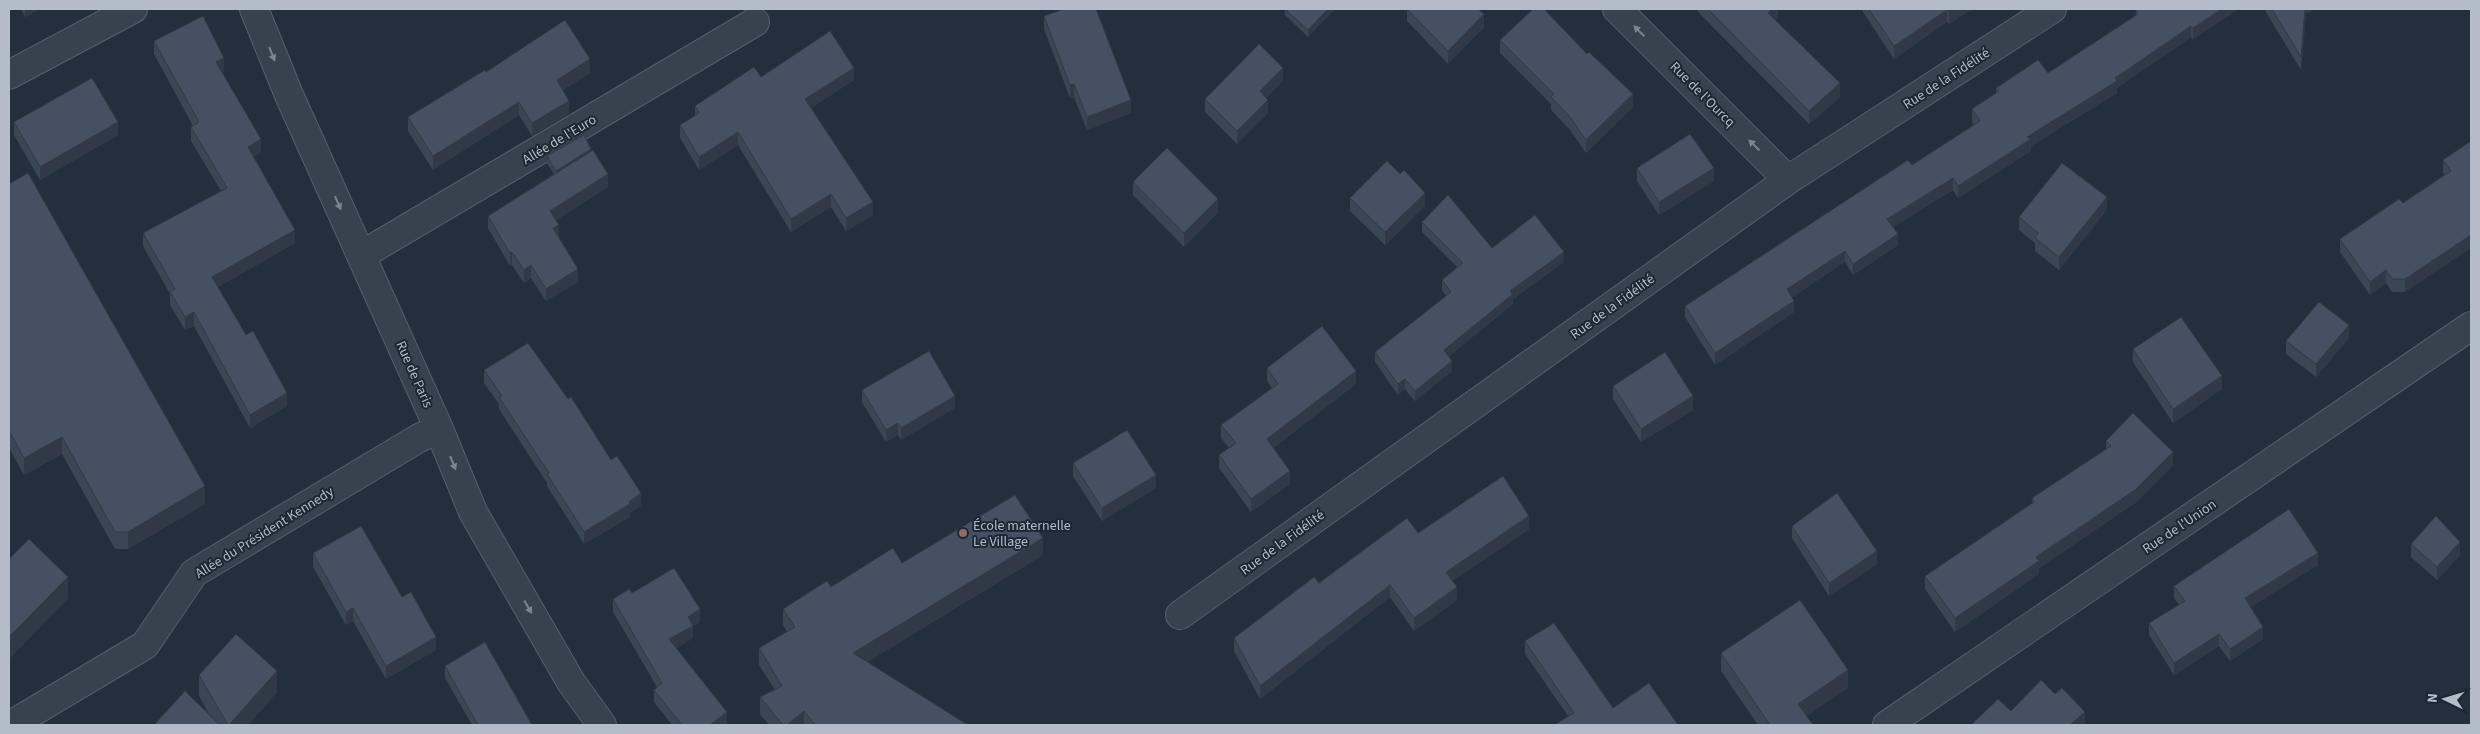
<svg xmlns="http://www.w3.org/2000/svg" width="2480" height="734" viewBox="0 0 2480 734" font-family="'Source Sans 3',sans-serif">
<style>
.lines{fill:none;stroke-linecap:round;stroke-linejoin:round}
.minor-casing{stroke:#565f6c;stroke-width:30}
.minor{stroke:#38414e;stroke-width:28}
.wall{fill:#3b4654}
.shaded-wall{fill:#303945}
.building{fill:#455162;stroke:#303945}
.oneway{fill:#7c8592}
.education-dot{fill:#8d6e63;stroke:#1d2633;stroke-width:2}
.labels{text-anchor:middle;stroke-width:4;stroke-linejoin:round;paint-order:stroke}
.street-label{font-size:14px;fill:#b4bcc9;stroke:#1d2633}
.poi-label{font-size:14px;fill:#b4bcc9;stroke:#1d2633;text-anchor:start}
</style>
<rect width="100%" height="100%" fill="#242f3e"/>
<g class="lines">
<defs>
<path id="minor" d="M254 9 289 95 439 429 473 512 571 682 602 725
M1617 9 1788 180
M9 75 133 9
M362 255 755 22
M1180 615 1788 180 2052 9
M11 725 145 645 194 573 419 438 439 429
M1887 725 2471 326"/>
</defs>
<use href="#minor" class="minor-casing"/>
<use href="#minor" class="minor"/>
</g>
<path class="wall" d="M21 9H40L25 17Z
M1285 9H1334V10L1308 37 1285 15Z
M1407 9 1484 27 1448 64 1407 21Z
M1698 9H1778V16L1775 20 1840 97 1809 124 1698 12Z
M1863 9H1972L1949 24 1947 22 1894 59 1863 12Z
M2239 9 2193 39 2191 37 2117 88V93L2031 146V151L1958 198 1953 190 1893 227 1898 245 1853 275 1845 262 1792 297 1794 312 1715 365 1685 317V306L1912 165 1974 125 1972 121V109L1996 93V88L2048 73 2136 15V10Z
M2264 9H2316L2306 14 2301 70Z
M1044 16 1131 113 1087 130 1074 97 1070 98 1044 29Z
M1500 40 1633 107 1586 153 1570 130 1551 110V104L1500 53Z
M154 41 224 72H222L261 152 253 157 295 243 218 287 287 406 250 428 194 326 185 330 170 305V294L143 246V233L221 191 191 141V127L193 126 154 54Z
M486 72 590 73 563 90 569 114 532 136 519 115 433 170 408 131V117Z
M761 77 854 80 811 108 873 215 846 231 831 207 791 232 738 145 699 170 680 138V125L695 116V106Z
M1283 81 1266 98 1268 113 1237 144 1205 112V99Z
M14 122 118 135 40 180 14 135Z
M2471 141 2405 292H2392L2386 283 2370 295 2340 252V239L2403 203 2445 175 2443 173V160Z
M591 151 608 187 556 220 559 237 578 282 546 301 531 278 524 283 512 265 510 266 488 228V216L554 174 547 163V156Z
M1637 168 1714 181 1659 215 1637 181Z
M1400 174 1425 206 1385 245 1350 211V198Z
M1133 182 1218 212 1184 247 1133 195Z
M9 184 205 504 128 549H115L62 454 24 475 9 448Z
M2107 210 2059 270 2035 251V243L2019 230V217Z
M1422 222 1492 248 1564 262 1513 299V304L1449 356 1452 371 1415 401 1405 389 1398 395 1375 362V352L1446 296 1442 290V280L1457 267 1422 232Z
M2349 338 2316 377 2286 354V341Z
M2133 349 2222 389 2173 423 2133 362Z
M1267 368 1356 384 1273 448 1290 484 1251 512 1219 468V455L1229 448 1221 438V425L1272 388 1267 381Z
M484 370 611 460 641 505 630 513V517L584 544 547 486V483L499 409V404L484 383Z
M1613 386 1693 410 1641 442 1613 399Z
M2471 389V405L2470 403V390Z
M862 390 955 408 901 440 898 435 886 442 862 402Z
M2106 441 2173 465 2135 503 2039 568V574L1955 632 1925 589V576L2032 503V498L2106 450Z
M1073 463 1156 488 1102 521 1073 476Z
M1792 526 1877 564 1829 596 1792 538Z
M1529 529 1452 581 1457 600 1414 631 1390 597 1260 699 1234 651V638L1319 583 1418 533Z
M2411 544 2460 555 2437 580 2411 557Z
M313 553 402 597 436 650 386 679 353 621 346 625 313 567Z
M1043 555 867 662 968 725H769L760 714V697L775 690 759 665V648L787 632 783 625V609L831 587 902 563Z
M2318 565 2250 607 2263 639 2230 661 2219 646 2174 675 2149 635V623L2179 605 2174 598V586Z
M632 593 700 622 693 626V638L676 648 727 724 726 725H672L654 702V690L657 687 613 612V599Z
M1525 641 1613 708 1678 725H1556V724L1568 716 1525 654Z
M1721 653 1848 688 1806 716 1813 725H1758L1721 671Z
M445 666 532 725H472L445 678Z
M199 675 277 692 248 725H154L210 716 199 696Z"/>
<path class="shaded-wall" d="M25 9H40L25 17Z
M1328 9H1334V10L1308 37V30Z
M1772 9H1778V16L1768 26V13Z
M1953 9H1972L1949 24V11Z
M2222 9H2239L2193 39V28Z
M2305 9H2316L2306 14 2301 70V57Z
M1947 10V22L1894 59V46Z
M1484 14V27L1448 64V51Z
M2191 26V37L2117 88V93L2031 146V151L1958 198V186L2027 137 2115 78Z
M224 58V72L216 75V62Z
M590 59V73L557 94V80Z
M854 68V80L805 112V99Z
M1283 68V81L1260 104V91Z
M1840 83V97L1809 124V111Z
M1074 84V97L1070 98V85Z
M1633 94V107L1586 153V140Z
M1131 100V113L1087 130V117Z
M1268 100V113L1237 144V131Z
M569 101V114L532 136V123Z
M519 102V115L433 170V156Z
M118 122V135L40 180V167Z
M738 132V145L699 170V157Z
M261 139V152L248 160V147Z
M591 149V156L556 178V171Z
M1714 168V181L1659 215V202Z
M608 174V187L550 224V211Z
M1953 178V190L1887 231V219Z
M1425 193V206L1385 245V232Z
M831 194V207L791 232V219Z
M2107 197V210L2059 270V257Z
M1218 199V212L1184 247V233Z
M873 202V215L846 231V218Z
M559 225V238L553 228Z
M295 230V243L212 290V277Z
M1898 234V245L1853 275V264Z
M2471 235V248L2405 292V279Z
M1845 251V262L1787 301V289Z
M512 252V265L510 266V253Z
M1564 252V262L1513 299V304L1444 360V350L1510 291Z
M531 265V278L524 283V270Z
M578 269V282L546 301V289Z
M2386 270V283L2370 295V282Z
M1794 301V312L1715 365V353Z
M194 312V326L185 330V317Z
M2349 325V338L2316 377V364Z
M1452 361V371L1415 401V391Z
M1356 371V384L1267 452V439Z
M2222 376V389L2173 423V409Z
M1405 379V389L1398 395V384Z
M287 393V406L250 428V415Z
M955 396V408L901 440V428Z
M1693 396V410L1641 442V429Z
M898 423V435L886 442V430Z
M62 437V454L24 475V458Z
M2173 452V465L2135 503 2039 568V574L1955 632V618Z
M1290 471V484L1251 512V499Z
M1156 475V488L1102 521V508Z
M205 486V504L128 549V532Z
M641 493V505L630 513V517L584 544V532Z
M1529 516V529L1446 585V572Z
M1043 538V555L853 670V653Z
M2460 542V555L2437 580V567Z
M1877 551V564L1829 596V583Z
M2318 553V565L2245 611V598Z
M68 577V599L9 659V637Z
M1390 585V597L1260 699V686Z
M1457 587V600L1414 631V618Z
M353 608V621L346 625V612Z
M700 609V622L693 626V638L669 652V639L688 617Z
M2263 627V639L2230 661V649Z
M2219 634V646L2174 675V663Z
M436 637V650L386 679V666Z
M1848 670V688L1798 722V704Z
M277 671V692L248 725H229Z
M804 711V725H787Z
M727 712V724L726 725H710Z
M2085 712V724L2084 725H2070Z"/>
<path class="building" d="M1064 9H1096L1131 100 1087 117 1074 84 1070 85 1044 16Z
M1285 9H1328L1308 30Z
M1407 9H1478L1484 14 1448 51Z
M1533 9H1544L1587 54 1589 52 1633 94 1586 140 1570 117 1551 97 1554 94 1500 40Z
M1708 9H1772L1768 13 1840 83 1809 111Z
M1869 9H1953L1949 11 1947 10 1894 46Z
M2138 9H2222L2193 28 2191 26 2115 78 2117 81 2027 137 2031 139 1958 186 1953 178 1887 219 1898 234 1853 264 1845 251 1787 289 1794 301 1715 353 1685 306 1908 160 1912 165 1980 121 1972 109 1999 91 1996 88 2038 60 2048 73 2138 14 2136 10Z
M2272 9H2305L2301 57Z
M203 16 224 58 216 62 261 139 248 147 295 230 212 277 246 335 253 331 287 393 250 415 194 312 185 317 170 292 175 289 143 233 227 188 191 127 199 122 154 41Z
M565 20 590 59 557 80 569 101 532 123 519 102 433 156 408 117 485 70 486 72Z
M830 31 854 68 805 99 873 202 846 218 831 194 791 219 738 132 699 157 680 125 699 113 695 106 754 67 761 77Z
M1259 44 1283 68 1260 91 1268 100 1237 131 1205 99Z
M92 78 118 122 40 167 14 122Z
M1690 134 1714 168 1659 202 1637 168Z
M584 135 591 149 556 171 547 156Z
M2471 141V235L2405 279H2392L2386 270 2370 282 2340 239 2399 199 2403 203 2451 171 2443 160Z
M1167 148 1218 199 1184 233 1133 182Z
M593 150 608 174 550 211 559 225 553 228 578 269 546 289 531 265 524 270 512 252 510 253 488 216Z
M1387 161 1400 174 1404 170 1425 193 1385 232 1350 198Z
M2062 163 2107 197 2059 257 2035 238 2038 233 2019 217Z
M28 173 205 486 128 532H115L62 437 24 458 9 431V184Z
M1448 195 1492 248 1535 215 1564 252 1510 291 1513 294 1444 350 1452 361 1415 391 1405 379 1398 384 1375 352 1451 292 1442 280 1463 263 1422 222Z
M2319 302 2349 325 2316 364 2286 341Z
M2181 317 2222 376 2173 409 2133 349Z
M1322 326 1356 371 1267 439 1290 471 1251 499 1219 455 1236 443 1221 425 1278 384 1267 368Z
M528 343 568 399 571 397 611 460 617 456 641 493 629 502 630 504 584 532 547 474 549 473 499 397 502 396 484 370Z
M929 351 955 396 901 428 898 423 886 430 862 390Z
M1665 352 1693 396 1641 429 1613 386Z
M2133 413 2173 452 2135 490 2036 557 2039 561 1955 618 1925 576 2034 502 2032 498 2111 446 2106 441Z
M1127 430 1156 475 1102 508 1073 463Z
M1503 476 1529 516 1446 572 1457 587 1414 618 1390 585 1260 686 1234 638 1314 577 1319 583 1407 518 1418 533Z
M1837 493 1877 551 1829 583 1792 526Z
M1015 495 1043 538 853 653 968 725H815L804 711 787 725H783L760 697 782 686 759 648 795 627 783 609 827 581 831 587 893 548 902 563Z
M2289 509 2318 553 2245 598 2263 627 2230 649 2219 634 2174 663 2149 623 2185 601 2174 586Z
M2436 516 2460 542 2437 567 2411 544Z
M361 526 402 597 411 592 436 637 386 666 353 608 346 612 313 553Z
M29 539 68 577 9 637V559Z
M674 568 700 609 688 617 693 626 669 639 727 712 710 725H682L654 690 662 683 613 599 629 589 632 593Z
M1800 600 1848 670 1798 704 1813 725H1770L1721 653Z
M1554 623 1613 708 1649 683 1678 725H1557L1556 724 1574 713 1525 641Z
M236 634 277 671 229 725H228L199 675Z
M485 642 532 725H478L445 666Z
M2041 680 2055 694 2062 688 2085 712 2070 725H2023L2022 724 2020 725H1971L1998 699 2011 711Z
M185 691 220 725H154Z"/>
<defs><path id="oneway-solid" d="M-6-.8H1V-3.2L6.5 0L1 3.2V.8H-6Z" transform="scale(1.25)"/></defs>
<g class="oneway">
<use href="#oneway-solid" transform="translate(1639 31) rotate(-135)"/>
<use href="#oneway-solid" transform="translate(272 54) rotate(68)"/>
<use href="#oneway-solid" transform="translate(1754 145) rotate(-135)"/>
<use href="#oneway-solid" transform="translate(338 203) rotate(66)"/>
<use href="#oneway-solid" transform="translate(453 463) rotate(68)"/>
<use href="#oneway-solid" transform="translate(528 607) rotate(60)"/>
</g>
<circle class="education-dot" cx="963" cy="533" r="5"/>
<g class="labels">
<g class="street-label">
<text transform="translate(1946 78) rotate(-33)" y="5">Rue de la Fidélité</text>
<text transform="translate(1703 94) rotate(45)" y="5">Rue de l'Ourcq</text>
<text transform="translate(559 139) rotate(-31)" y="5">Allée de l'Euro</text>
<text transform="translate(1612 306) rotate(-36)" y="5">Rue de la Fidélité</text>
<text transform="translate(415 374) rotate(66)" y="5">Rue de Paris</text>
<text transform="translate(2179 526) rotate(-34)" y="5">Rue de l'Union</text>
<text transform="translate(264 532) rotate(-32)" y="5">Allée du Président Kennedy</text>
<text transform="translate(1282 542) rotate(-36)" y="5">Rue de la Fidélité</text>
</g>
<g class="poi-label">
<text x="973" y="530">École maternelle<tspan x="973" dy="16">Le Village</tspan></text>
</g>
</g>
<rect width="2480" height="734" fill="none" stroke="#b4bcc9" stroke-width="20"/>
<g transform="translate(2445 699) rotate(275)" stroke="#1d2633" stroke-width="4" paint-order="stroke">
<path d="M0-4L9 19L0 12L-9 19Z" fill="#b4bcc9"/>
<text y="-8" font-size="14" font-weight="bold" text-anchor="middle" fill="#b4bcc9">N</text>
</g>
</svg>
